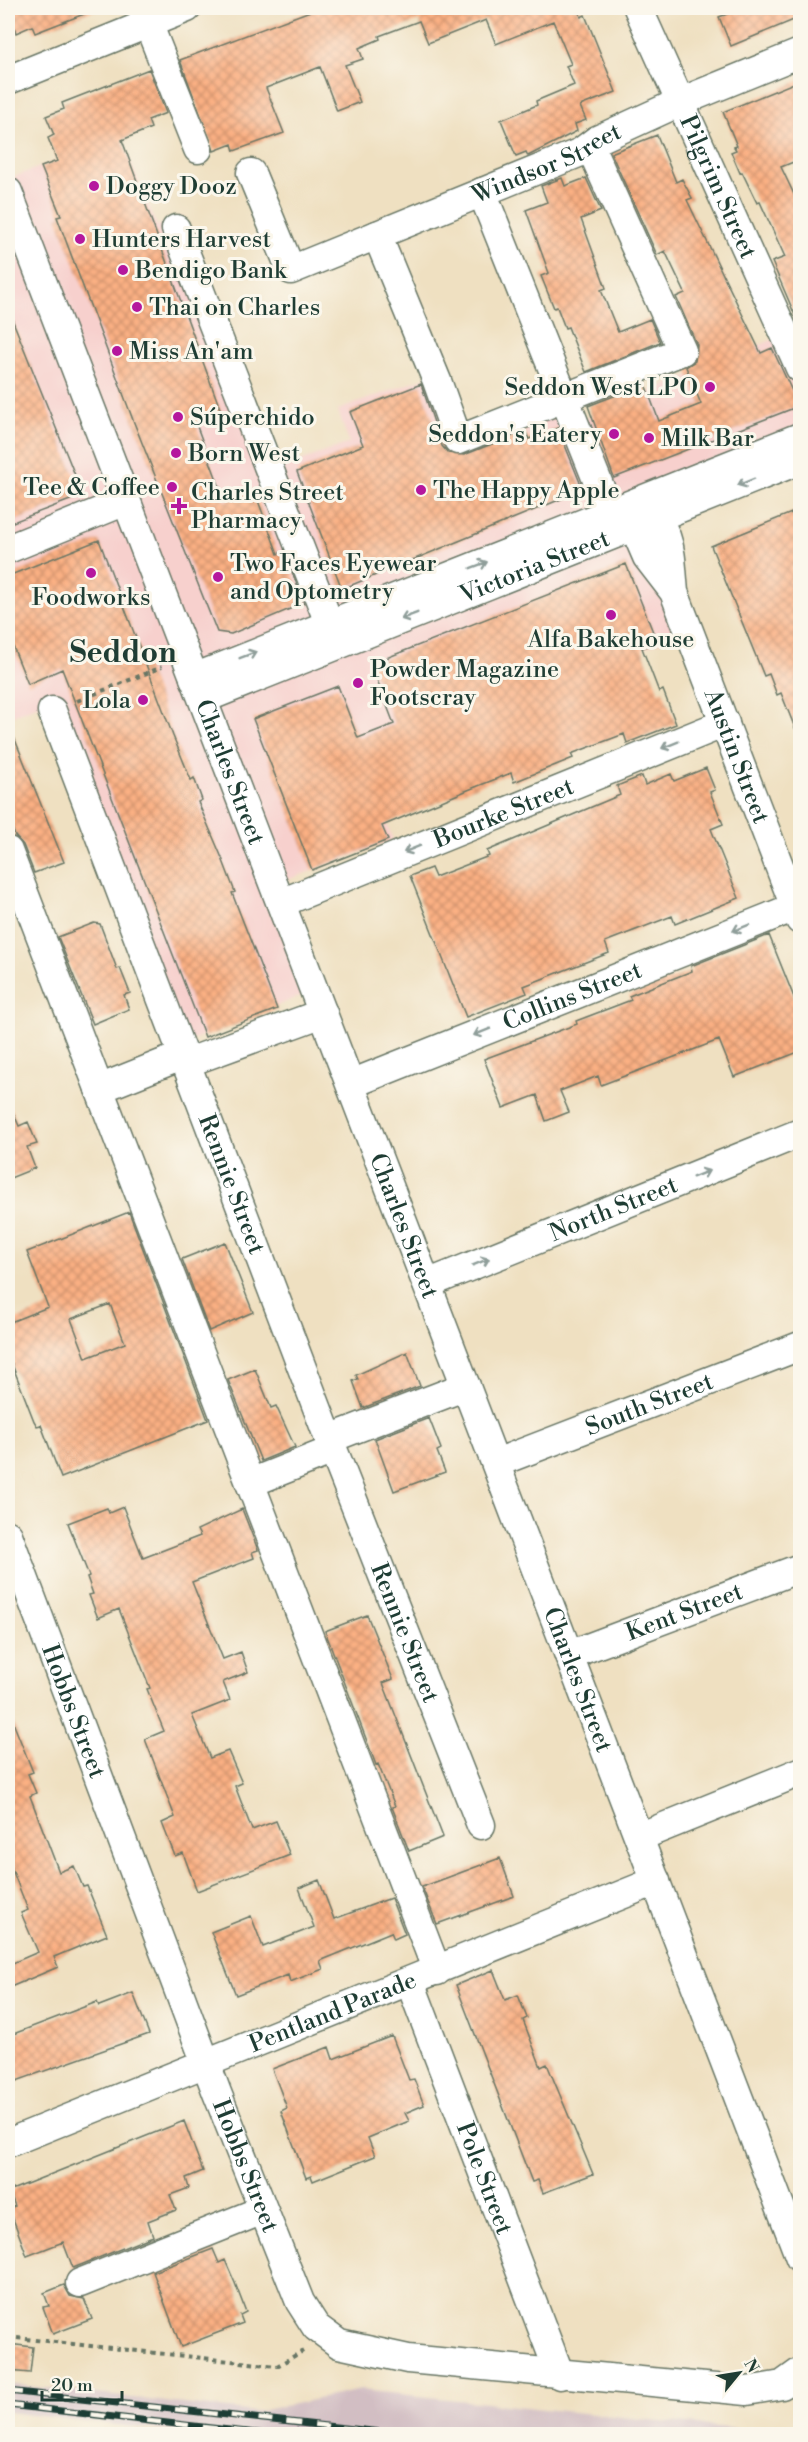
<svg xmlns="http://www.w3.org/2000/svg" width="808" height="2442" viewBox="0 0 808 2442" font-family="'Libre Bodoni',serif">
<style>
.built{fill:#f7d0cd}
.railway{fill:#d2bec3}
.building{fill:url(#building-cross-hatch);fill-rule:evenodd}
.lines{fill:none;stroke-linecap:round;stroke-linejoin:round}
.minor-casing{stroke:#687665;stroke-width:31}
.path{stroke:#687665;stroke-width:4;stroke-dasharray:4.5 4.5;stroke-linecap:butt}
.minor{stroke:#fff;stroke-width:28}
.rail-casing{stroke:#1f3d34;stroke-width:7}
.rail{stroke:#fbf7ec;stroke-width:4.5;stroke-dasharray:14;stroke-linecap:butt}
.oneway{stroke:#8f9e9a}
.poi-dot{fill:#b5179e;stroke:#fbf7ec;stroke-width:2}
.labels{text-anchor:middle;stroke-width:6;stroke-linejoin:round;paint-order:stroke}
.street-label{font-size:24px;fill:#1f3d34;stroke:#fbf7ec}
.poi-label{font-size:24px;fill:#1f3d34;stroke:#fbf7ec;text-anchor:start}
.district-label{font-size:30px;font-weight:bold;fill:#1f3d34;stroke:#fbf7ec}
</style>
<defs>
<pattern id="building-cross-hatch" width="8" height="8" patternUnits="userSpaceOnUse" patternTransform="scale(1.5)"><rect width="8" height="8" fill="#fbb083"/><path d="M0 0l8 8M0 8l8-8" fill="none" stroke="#cb906c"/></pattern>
</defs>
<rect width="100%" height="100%" fill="#fbf7ec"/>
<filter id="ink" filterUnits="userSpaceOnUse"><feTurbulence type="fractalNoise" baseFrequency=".0167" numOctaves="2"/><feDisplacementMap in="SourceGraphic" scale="12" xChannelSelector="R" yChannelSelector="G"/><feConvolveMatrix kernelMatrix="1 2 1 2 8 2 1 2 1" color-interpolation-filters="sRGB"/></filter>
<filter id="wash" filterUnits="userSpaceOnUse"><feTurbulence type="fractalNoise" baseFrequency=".008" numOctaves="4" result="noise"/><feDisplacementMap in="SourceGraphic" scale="24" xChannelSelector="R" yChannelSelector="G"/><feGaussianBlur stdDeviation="1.35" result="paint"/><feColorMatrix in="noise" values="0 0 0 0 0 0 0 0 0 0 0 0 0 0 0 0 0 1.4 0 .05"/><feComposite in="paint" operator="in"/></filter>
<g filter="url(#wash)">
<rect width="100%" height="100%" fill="#efe0c1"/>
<path class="built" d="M121 137 157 226 183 216 279 469 349 443 338 410 427 377 451 436 553 398 566 427 800 328V443L637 513 685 632 363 761 393 840 282 882 321 988 187 1042 54 699 8 717V179Z"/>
<path class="railway" d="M8 2384 255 2412 361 2390 785 2434H193L8 2412Z"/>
<g id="blocks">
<path class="building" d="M8 8H96L97 9 35 33 32 26 16 33Z
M318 8H584L579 11 581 17 585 15 616 92 580 106 586 120 575 124 577 131 528 156 526 152 516 156 501 120 537 105 536 101 574 85 566 66 571 64 553 21 496 44 486 20 428 43 419 21 379 36 380 39 359 48 363 59 345 65 360 102 337 111 320 67 266 88 284 133 234 151 232 144 214 151 180 60Z
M743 8H801V17L731 46 719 17Z
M149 69 166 113 148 120 151 128 122 140 222 414 196 424 225 501 254 490 278 554 284 551 304 603 231 634 217 632 133 420 57 217 61 216 41 167 57 161 48 138 54 135 46 116 64 109 62 103Z
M801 80V159L781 167 801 209V329L772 262 785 257 760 202 757 203 742 172 740 173 731 152 736 150 734 147 737 146 723 112Z
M657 135 676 182 682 179 692 198 687 200 761 353 772 348 799 406 614 478 588 406 645 384 659 421 701 404 686 367 695 361 697 345 676 297 685 293 665 251 657 255 611 153Z
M562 178 565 186 586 178 601 211 581 219 606 288 601 290 618 332 650 319 660 342 586 372 568 327 565 328 557 307 554 308 541 276 549 273 526 210 547 202 541 186Z
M8 309 83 495 8 524Z
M421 384 442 446 448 453 464 455 525 431 529 439 558 428 583 490 342 589 297 472 363 445 350 412Z
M801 509V565L792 568 801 589 799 738 781 693 777 695 769 674 764 676 711 546Z
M99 540 173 736 191 780 194 778 202 800 198 802 222 858 235 892 232 893 277 1009 205 1037 62 669 28 684 8 634V576Z
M626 564 657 642 642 648 659 692 663 690 676 724 627 743 624 734 571 754 573 758 514 782 511 773 468 790 382 826 388 840 312 870 253 719 338 686 358 738 394 724 371 664Z
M8 722 64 862 34 873 23 845 15 836 8 818Z
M706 768 715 790 710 792 723 824 711 829 739 898 675 924 672 916 605 942 609 953 524 986 527 993 466 1017 410 876 431 868 435 877 489 856 487 851 620 795 617 786 642 776 645 785 671 774 674 781Z
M94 923 100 924 117 969 120 968 130 993 124 995 129 1009 93 1024 58 937Z
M769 935 801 1015V1051L734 1077 719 1040 601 1085 598 1076 560 1091 569 1112 546 1121 537 1095 503 1108 484 1059 577 1024 576 1021 631 1000 629 996 692 971 691 966Z
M8 1100 19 1126 28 1122 37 1144 27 1147 35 1168 8 1179Z
M129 1212 208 1420 61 1478 41 1425 37 1426 34 1421 8 1354V1323L48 1307 27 1252ZM110 1304 125 1343 86 1358 71 1319Z
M225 1242 253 1312 209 1331 182 1259Z
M407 1352 420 1386 363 1408 353 1381 358 1379 356 1375Z
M255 1369 271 1408 276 1406 295 1447 261 1461 228 1380Z
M429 1418 441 1449 437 1451 445 1472 394 1491 375 1439Z
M123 1507 143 1558 200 1536 197 1530 242 1509 258 1550 252 1552 254 1558 192 1582 223 1659 241 1652 248 1672 223 1682 230 1700 192 1715 210 1758 228 1751 242 1783 235 1786 252 1830 276 1821 290 1855 197 1891 183 1853 175 1856 162 1823 175 1817 145 1739 164 1731 147 1689 150 1688 119 1609 98 1618 89 1595 93 1594 87 1577 89 1576 68 1523 107 1508 109 1513Z
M367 1615 393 1679 383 1683 443 1837 409 1851 392 1807 395 1806 378 1764 376 1765 325 1631Z
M8 1710 33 1772 28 1774 36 1793 30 1796 59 1872 74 1866 83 1887 87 1886 107 1935 54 1957 58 1967 8 1988V1965L38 1952 21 1913 28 1910 8 1859Z
M500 1858 514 1896 437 1924 422 1887Z
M319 1880 334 1919 391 1898 405 1934 394 1939 391 1932 320 1961 323 1969 290 1982 288 1975 236 1995 211 1932 251 1916 263 1947 314 1927 299 1888Z
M493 1970 505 2000 518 1995 527 2018 523 2020 541 2067 547 2064 593 2174 543 2193 538 2180 532 2182 456 1985Z
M133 1993 149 2034 8 2084V2036L97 2002 99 2006Z
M392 2036 409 2080 414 2079 424 2105 405 2113 409 2121 368 2138 375 2156 313 2181 311 2176 306 2178 281 2111 287 2108 272 2069 329 2047 333 2059Z
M184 2121 203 2171 186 2178 189 2188 170 2195 176 2210 148 2221 153 2236 73 2268 63 2242 27 2256 9 2208 15 2206 9 2191Z
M213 2249 219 2263 225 2260 235 2283 246 2312 240 2315 243 2323 181 2347 153 2272Z
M64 2285 70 2296 84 2299 92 2319 53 2334 43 2307 49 2306 44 2293Z
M8 2344 33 2347 30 2373 8 2371Z"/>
</g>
</g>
<g filter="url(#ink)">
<use href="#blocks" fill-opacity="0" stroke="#687665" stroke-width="1.5"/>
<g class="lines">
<defs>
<g id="minor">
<path d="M142 8 198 149"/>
<path id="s1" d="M638 8 800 368"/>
<path d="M8 80 187 8"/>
<path id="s2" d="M251 173 291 270 581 152 597 140 680 102 800 53"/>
<path id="s3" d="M8 192 800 2258"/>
<path d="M482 192 617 530"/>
<path d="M176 229 336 641"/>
<path d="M377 235 437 381 458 440 682 351 590 146"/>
<path d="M8 549 126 501"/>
<path id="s4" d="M674 592 647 557 634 527 640 501C673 531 670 550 674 592L800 920"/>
<path d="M194 678 800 437"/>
<path id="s5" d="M203 699 800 460"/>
<path id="s6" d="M52 711 329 1439 481 1825"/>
<path d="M8 851 437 1971"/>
<path id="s7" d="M281 903 725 723"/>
<path d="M186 1063 323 1013"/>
<path id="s8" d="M351 1084 795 907"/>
<path d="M99 1089 184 1055"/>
<path id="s9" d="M427 1284 800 1133"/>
<path d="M329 1439 466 1386"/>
<path id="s10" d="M496 1463 800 1346"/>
<path d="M250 1483 333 1450"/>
<path id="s11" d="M8 1535 217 2093 300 2302 316 2327 339 2344 408 2359 747 2391 782 2385 800 2372"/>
<path id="s12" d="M569 1655 800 1568"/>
<path d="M639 1837 800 1772"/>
<path id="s13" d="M410 1982 560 2375"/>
<path id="s14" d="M8 2143 656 1881"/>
<path d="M80 2283 263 2210"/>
</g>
</defs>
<use href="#minor" class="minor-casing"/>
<path class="path" d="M77 701 162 667
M8 2337 277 2366 303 2351"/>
<use href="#minor" class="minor"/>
<defs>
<path id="rail" d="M8 2391 400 2434
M8 2405 266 2434"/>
</defs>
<use href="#rail" class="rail-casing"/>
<use href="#rail" class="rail"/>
</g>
<defs><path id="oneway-shaft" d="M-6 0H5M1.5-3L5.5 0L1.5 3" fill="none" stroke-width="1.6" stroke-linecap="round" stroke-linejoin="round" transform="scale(1.5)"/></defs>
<g class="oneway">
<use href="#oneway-shaft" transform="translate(746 482) rotate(158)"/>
<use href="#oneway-shaft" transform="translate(479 565) rotate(-21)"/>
<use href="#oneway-shaft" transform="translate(409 616) rotate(159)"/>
<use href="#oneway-shaft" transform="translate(248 655) rotate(-21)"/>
<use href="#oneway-shaft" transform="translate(670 745) rotate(158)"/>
<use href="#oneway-shaft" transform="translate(412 849) rotate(158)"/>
<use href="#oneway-shaft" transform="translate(741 928) rotate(158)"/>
<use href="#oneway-shaft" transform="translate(482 1032) rotate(158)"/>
<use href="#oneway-shaft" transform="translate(701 1174) rotate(-22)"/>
<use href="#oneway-shaft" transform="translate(481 1262) rotate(-22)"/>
</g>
</g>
<g class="poi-dot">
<circle cx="94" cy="186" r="6"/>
<circle cx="80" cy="239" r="6"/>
<circle cx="123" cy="270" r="6"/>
<circle cx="137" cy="307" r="6"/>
<circle cx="117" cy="351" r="6"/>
<circle cx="710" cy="387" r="6"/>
<circle cx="178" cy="417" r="6"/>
<circle cx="614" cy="434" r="6"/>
<circle cx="649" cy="438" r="6"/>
<circle cx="176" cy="453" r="6"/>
<circle cx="172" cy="487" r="6"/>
<circle cx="421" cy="490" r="6"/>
<path d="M176 497h6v6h6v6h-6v6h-6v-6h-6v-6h6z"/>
<circle cx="91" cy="573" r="6"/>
<circle cx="218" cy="577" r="6"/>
<circle cx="611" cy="615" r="6"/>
<circle cx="358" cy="683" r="6"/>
<circle cx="143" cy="700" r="6"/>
</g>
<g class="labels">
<g class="street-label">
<text dy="8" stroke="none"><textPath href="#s2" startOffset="382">Windsor Street</textPath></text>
<text dy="8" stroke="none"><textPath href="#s1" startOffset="196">Pilgrim Street</textPath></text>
<text dy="8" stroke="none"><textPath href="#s5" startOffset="357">Victoria Street</textPath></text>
<text dy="8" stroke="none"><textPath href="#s4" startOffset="380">Austin Street</textPath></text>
<text dy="8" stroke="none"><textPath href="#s3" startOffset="621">Charles Street</textPath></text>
<text dy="8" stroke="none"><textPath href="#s7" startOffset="240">Bourke Street</textPath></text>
<text dy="8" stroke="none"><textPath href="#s8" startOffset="238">Collins Street</textPath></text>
<text dy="8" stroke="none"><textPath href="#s6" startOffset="506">Rennie Street</textPath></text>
<text dy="8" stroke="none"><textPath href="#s9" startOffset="201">North Street</textPath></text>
<text dy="8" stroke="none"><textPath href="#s3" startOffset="1107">Charles Street</textPath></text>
<text dy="8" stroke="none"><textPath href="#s10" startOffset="164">South Street</textPath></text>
<text dy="8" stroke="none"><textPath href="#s12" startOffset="123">Kent Street</textPath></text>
<text dy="8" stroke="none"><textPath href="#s6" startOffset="987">Rennie Street</textPath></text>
<text dy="8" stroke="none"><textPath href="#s3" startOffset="1593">Charles Street</textPath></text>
<text dy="8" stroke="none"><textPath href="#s11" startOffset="188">Hobbs Street</textPath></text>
<text dy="8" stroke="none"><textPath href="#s14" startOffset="350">Pentland Parade</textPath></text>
<text dy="8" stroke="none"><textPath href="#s11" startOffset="674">Hobbs Street</textPath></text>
<text dy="8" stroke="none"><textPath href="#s13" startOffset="210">Pole Street</textPath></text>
</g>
<g class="poi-label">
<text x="106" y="194">Doggy Dooz</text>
<text x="92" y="247">Hunters Harvest</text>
<text x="135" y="278">Bendigo Bank</text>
<text x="149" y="315">Thai on Charles</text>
<text x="129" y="359">Miss An'am</text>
<text x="698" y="395" text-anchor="end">Seddon West LPO</text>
<text x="190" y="425">Súperchido</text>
<text x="602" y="442" text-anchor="end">Seddon's Eatery</text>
<text x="661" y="446">Milk Bar</text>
<text x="188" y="461">Born West</text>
<text x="160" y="495" text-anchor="end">Tee &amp; Coffee</text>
<text x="433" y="498">The Happy Apple</text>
<text x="191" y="500">Charles Street<tspan x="191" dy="28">Pharmacy</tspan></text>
<text x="230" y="571">Two Faces Eyewear<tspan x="230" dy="28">and Optometry</tspan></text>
<text x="91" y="605" text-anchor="middle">Foodworks</text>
<text x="611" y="647" text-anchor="middle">Alfa Bakehouse</text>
<text x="370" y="677">Powder Magazine<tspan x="370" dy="28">Footscray</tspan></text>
<text x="131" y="708" text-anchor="end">Lola</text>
</g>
<g class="district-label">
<text x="123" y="662">Seddon</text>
</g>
</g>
<rect width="808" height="2442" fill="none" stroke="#fbf7ec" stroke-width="30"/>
<g transform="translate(739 2373) rotate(60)" stroke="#fbf7ec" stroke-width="4.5" paint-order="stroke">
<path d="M0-4.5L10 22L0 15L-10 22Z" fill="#1f3d34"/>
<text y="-9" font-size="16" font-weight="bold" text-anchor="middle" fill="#1f3d34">N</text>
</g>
<path d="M42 2391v9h80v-9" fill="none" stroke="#1f3d34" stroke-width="3"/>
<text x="51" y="2391" font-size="18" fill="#1f3d34" stroke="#fbf7ec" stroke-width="4.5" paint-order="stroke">20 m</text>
</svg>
